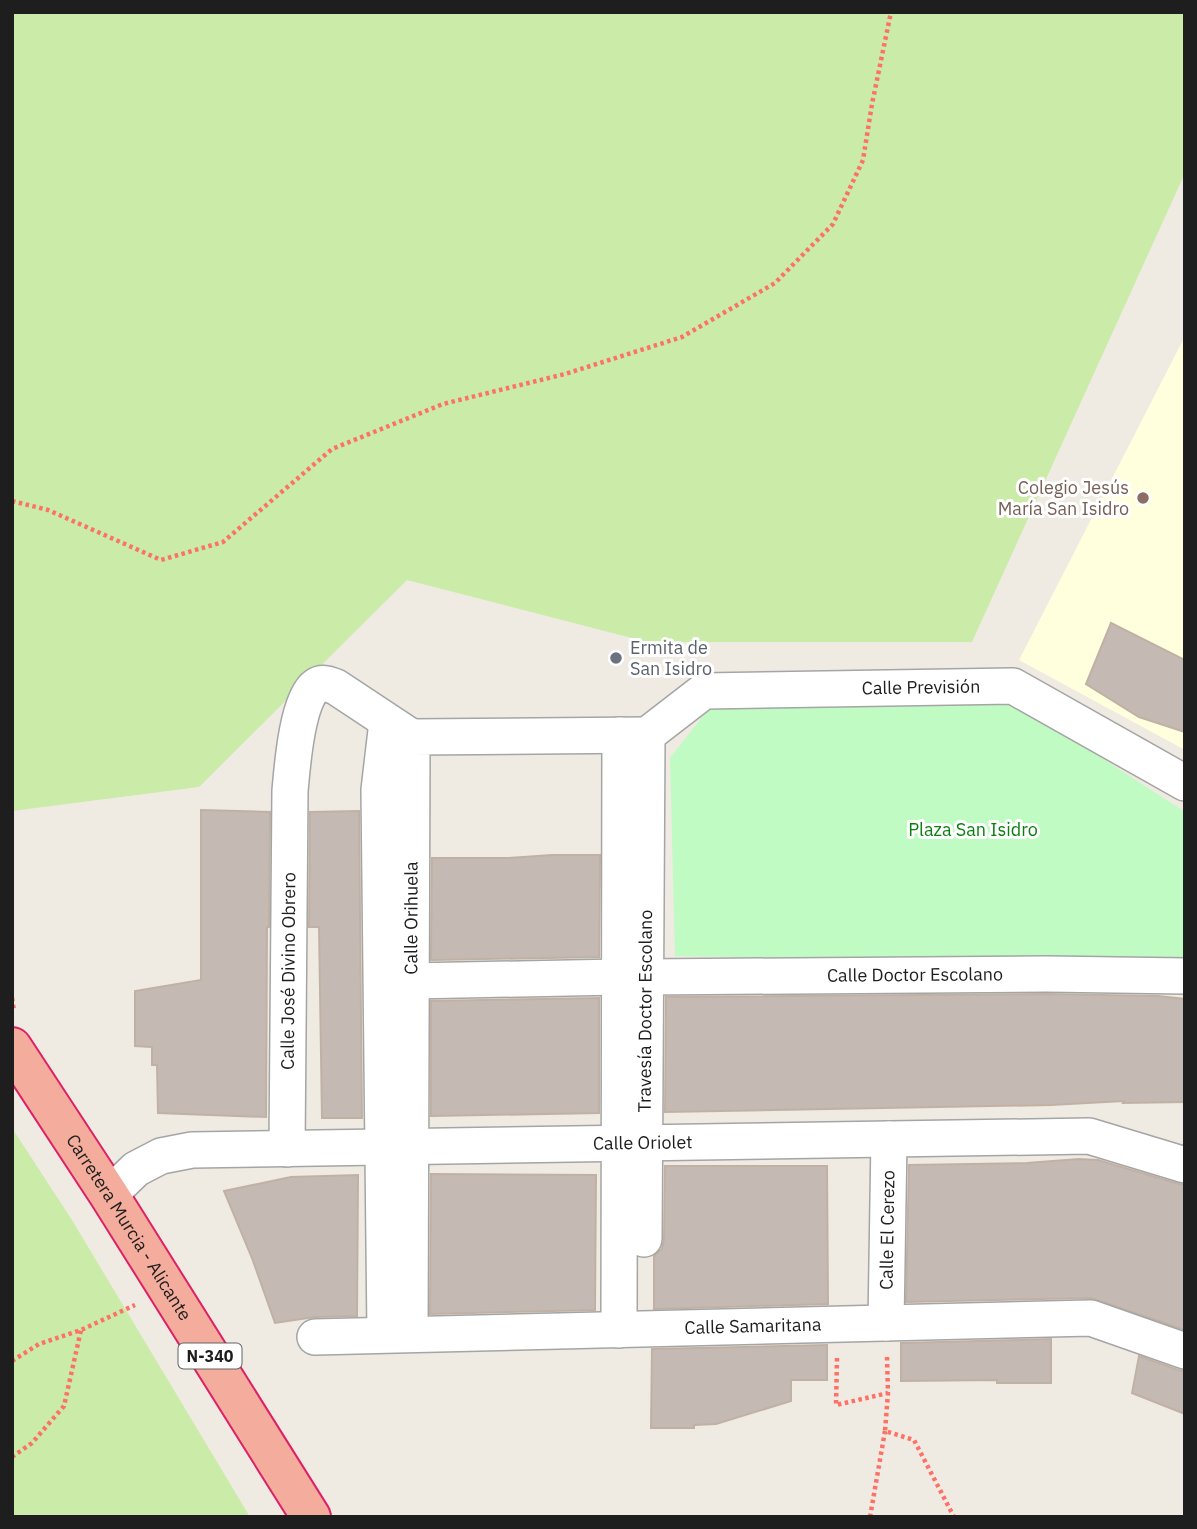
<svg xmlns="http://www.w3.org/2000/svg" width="1197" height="1529" viewBox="0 0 1197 1529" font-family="'IBM Plex Sans',sans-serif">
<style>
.education{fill:#fffedd}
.grass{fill:#cbeba8}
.park{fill:#bffbc2}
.building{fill:#c4bab3;stroke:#c1b1a5;stroke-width:2}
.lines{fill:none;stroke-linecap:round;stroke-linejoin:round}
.minor-casing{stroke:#a5a5a5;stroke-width:38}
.trunk-casing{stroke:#de2067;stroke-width:42}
.path{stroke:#fd7167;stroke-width:4.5;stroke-dasharray:3.5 3.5;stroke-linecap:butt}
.minor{stroke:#fff;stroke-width:35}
.trunk{stroke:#f4ac9c;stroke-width:38}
.education-dot{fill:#8d6e63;stroke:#fff;stroke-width:2.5}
.worship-dot{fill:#6b7280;stroke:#fff;stroke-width:2.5}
.labels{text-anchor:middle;stroke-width:6;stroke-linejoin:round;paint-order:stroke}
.shield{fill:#fff;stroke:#626262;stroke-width:2}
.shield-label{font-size:16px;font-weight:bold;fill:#1e1e1e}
.education-label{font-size:18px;fill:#785e54;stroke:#fff;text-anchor:end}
.worship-label{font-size:18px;fill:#5b616d;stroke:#fff;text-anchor:start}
.street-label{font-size:18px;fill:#1e1e1e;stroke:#fff}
.park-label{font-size:18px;fill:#097f0e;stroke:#fff}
</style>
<rect width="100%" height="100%" fill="#efebe3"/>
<path class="education" d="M1185 336V750L1019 660Z"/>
<path class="grass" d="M12 12H1185V173L972 642H647L407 580 199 787 12 811Z
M12 1128 72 1220 250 1517H12Z"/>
<path class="park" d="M1011 699 1185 812V960L1183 963 675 956 670 758 713 703Z"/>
<path class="building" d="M1111 623 1185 660V732L1139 717 1086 684Z
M201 810 270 812 269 927H267L266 1117 158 1113 157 1065H152V1047L135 1046V991L201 980Z
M359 811 362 1118H322L319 927H309L310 812Z
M552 855H600L599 957 431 960 432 858H507Z
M1047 994 1158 996 1185 999V1102L1123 1103 1124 1101 1051 1105 665 1112 666 997Z
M599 998V1113L431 1116V1001Z
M1079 1159 1098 1160 1179 1184 1185 1185V1330L1091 1298 906 1302 909 1165 1027 1163Z
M665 1166H827L828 1304 654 1309V1256L662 1249 664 1239Z
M431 1174 596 1175 595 1310 430 1314Z
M358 1175 357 1316 315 1317 275 1323 252 1258 224 1191 291 1177Z
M1051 1339V1383H997V1380L901 1381V1343Z
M827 1345V1380H791V1401L716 1424 694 1425V1428H651L652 1349Z
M1139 1356 1178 1370 1185 1371V1414L1132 1393Z"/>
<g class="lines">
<defs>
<g id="minor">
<path id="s1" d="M647 735 704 691 1013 686 1185 783"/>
<path id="s2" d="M645 977 1047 974 1185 976"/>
<path d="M411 981 619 977"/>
<path id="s3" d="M287 1149 290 791C292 769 297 699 316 686 323 681 330 685 336 687L407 734"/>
<path id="s4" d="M109 1195 136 1169 161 1156 192 1150 1089 1136 1185 1165"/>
<path id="s5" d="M644 1239 647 735"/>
<path id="s6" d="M886 1323 889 1139"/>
<path d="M619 1330 620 735"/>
<path d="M385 1334 379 790 387 722"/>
<path id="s7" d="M410 1334 412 737 647 735"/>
<path id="s8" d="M315 1337 1091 1318 1185 1351"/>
</g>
<g id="trunk">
<path id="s9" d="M12 1047 109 1195 311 1517"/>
</g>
</defs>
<use href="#minor" class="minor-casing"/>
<use href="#trunk" class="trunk-casing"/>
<path class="path" d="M12 501 48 510 161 560 223 542 332 449 443 404 565 374 682 337 775 283 833 224 863 160 872 104 891 12
M12 998 14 1011
M887 1357 888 1393 885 1431 914 1440 954 1517
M837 1358 836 1405 888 1393
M12 1361 39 1344 81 1330 135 1305
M12 1457 32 1443 64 1406 81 1330
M870 1517 885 1431"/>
<use href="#minor" class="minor"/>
<use href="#trunk" class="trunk"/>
</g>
<circle class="education-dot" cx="1143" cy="498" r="7"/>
<circle class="worship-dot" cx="616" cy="658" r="7"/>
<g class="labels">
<rect class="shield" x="178.5" y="1343.5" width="63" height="25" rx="5"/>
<g class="shield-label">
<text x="210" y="1362">N-340</text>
</g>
<g class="education-label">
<text x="1129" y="494">Colegio Jesús<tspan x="1129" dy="21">María San Isidro</tspan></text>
</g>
<g class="worship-label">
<text x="630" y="654">Ermita de<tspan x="630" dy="21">San Isidro</tspan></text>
</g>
<g class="street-label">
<text dy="6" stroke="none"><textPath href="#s1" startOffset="289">Calle Previsión</textPath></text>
<text dy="6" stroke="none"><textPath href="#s7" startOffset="416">Calle Orihuela</textPath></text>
<text dy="6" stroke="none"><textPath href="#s3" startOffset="178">Calle José Divino Obrero</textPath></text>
<text dy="6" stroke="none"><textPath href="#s2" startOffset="270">Calle Doctor Escolano</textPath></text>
<text dy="6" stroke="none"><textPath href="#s5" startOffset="228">Travesía Doctor Escolano</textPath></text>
<text dy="6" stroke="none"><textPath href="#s4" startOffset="548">Calle Oriolet</textPath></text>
<text dy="6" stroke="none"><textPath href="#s9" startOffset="215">Carretera Murcia - Alicante</textPath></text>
<text dy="6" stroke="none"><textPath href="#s6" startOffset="93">Calle El Cerezo</textPath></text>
<text dy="6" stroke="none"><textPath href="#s8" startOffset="438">Calle Samaritana</textPath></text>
</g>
<g class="park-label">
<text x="973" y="836">Plaza San Isidro</text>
</g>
</g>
<rect width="1197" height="1529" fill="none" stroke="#1e1e1e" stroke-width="28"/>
</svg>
